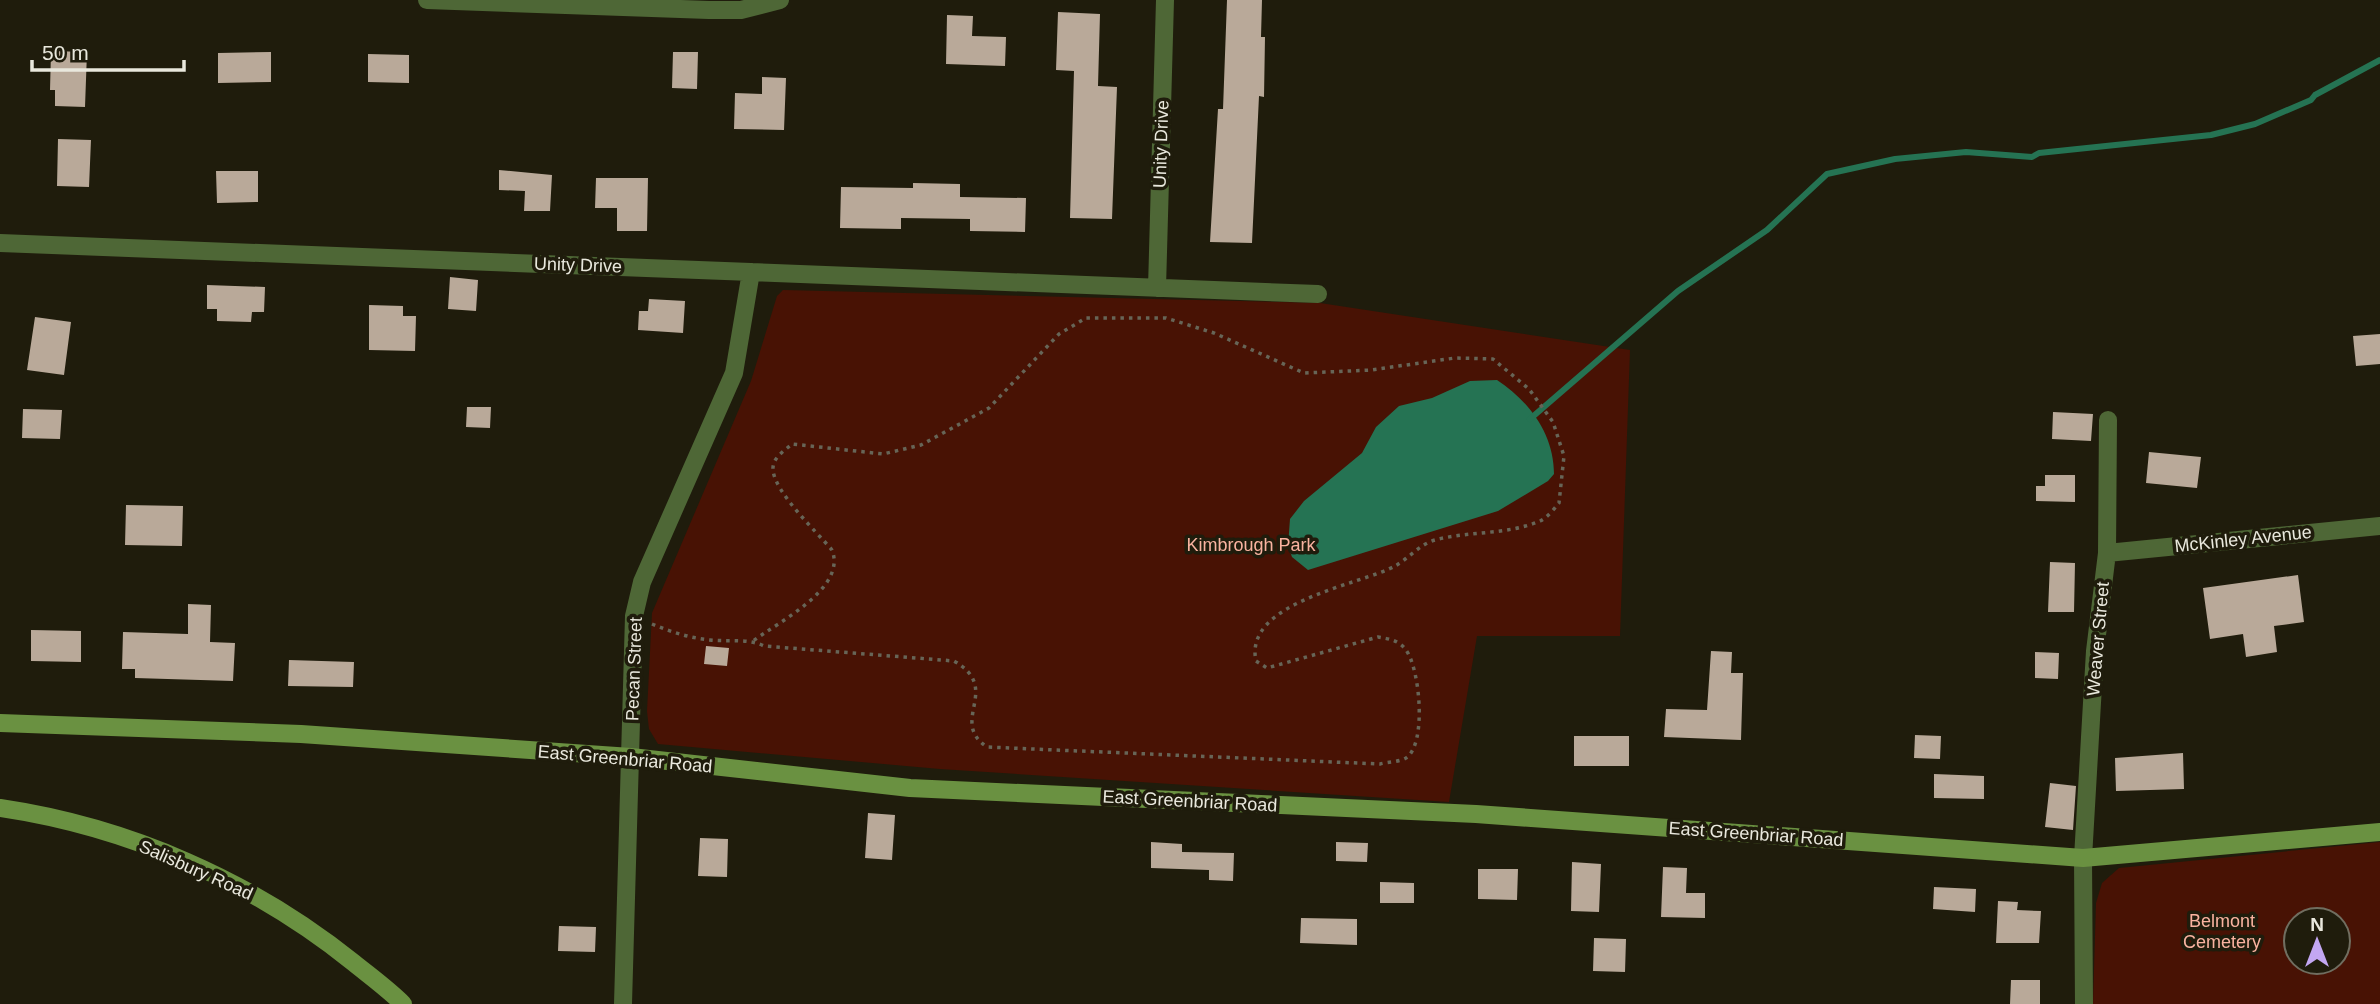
<svg xmlns="http://www.w3.org/2000/svg" width="2380" height="1004" viewBox="0 0 2380 1004" font-family="Helvetica,sans-serif">
<style>
.green{fill:#481204;fill-rule:evenodd}
.water{fill:#257353}
.lines{fill:none;stroke-linecap:round;stroke-linejoin:round}
.stream{stroke:#257353;stroke-width:6}
.building{fill:#b9a999}
.path{stroke:#676557;stroke-width:3.5;stroke-dasharray:3.5 5;stroke-linecap:butt}
.street{stroke:#4e6736;stroke-width:18}
.secondary{stroke:#6a9141;stroke-width:18}
.labels{text-anchor:middle;stroke-width:7;stroke-linejoin:round;paint-order:stroke}
.street-label{font-size:18px;fill:#e9e8dd;stroke:#1f1c0c}
.park-label{font-size:18px;fill:#f9b3a0;stroke:#1f1c0c}
</style>
<rect width="100%" height="100%" fill="#1f1c0c"/>
<path class="green" d="M783 290 1320 303 1630 350 1620 636H1477L1449 802 940 769 658 744 649 729 647 711 652 613 751 381 777 296Z
M2380 842V1004H2093L2096 903 2102 883 2119 868ZM2296 920H2338V962H2296Z"/>
<path class="water" d="M1497 380C1529 401 1554 434 1554 474L1548 481 1498 511 1308 570 1292 557 1288 546 1290 519 1304 501 1362 453 1376 427 1399 406 1432 398 1470 381Z"/>
<g class="lines">
<path class="stream" d="M1530 419 1678 291 1767 230 1827 174 1895 159 1966 152 2032 157 2039 153 2211 135 2255 124 2311 100 2315 95 2380 60"/>
</g>
<path class="building" d="M1227 0H1262L1261 37H1265L1264 97 1259 96 1252 243 1210 242 1218 109H1223Z
M1058 12 1100 14 1098 86 1117 87 1112 219 1070 218 1074 71 1056 70Z
M947 15 973 16 972 36 1006 37 1005 66 946 64Z
M51 51 87 52 85 107 55 106V90H50Z
M271 52V82L218 83V53Z
M673 52H698L697 89 672 88Z
M368 54 409 55V83L368 82Z
M762 77 786 78 784 130 734 129 735 93 762 94Z
M58 139 91 140 89 187 57 186Z
M499 170 552 175 550 211H524L525 191 499 190Z
M216 171H258V202L217 203Z
M596 178H648L647 231H617V208H595Z
M913 183 960 184V197L1026 198 1025 232 970 231V219L901 218V229L840 228 841 187 913 188Z
M450 277 478 280 476 311 448 309Z
M207 285 265 287 264 312H252L251 322 217 321V309H207Z
M649 299 685 301 683 333 638 330 639 311H648Z
M369 305 403 306V316H416L415 351 369 350Z
M35 317 71 322 64 375 27 370Z
M2380 334V364L2356 366 2353 336Z
M467 407H491L490 428 466 427Z
M23 409 62 410 60 439 22 438Z
M2053 412 2093 414 2091 441 2052 439Z
M2149 452 2201 457 2197 488 2146 483Z
M2045 475H2075V502L2036 501V486H2045Z
M126 505 183 506 182 546 125 545Z
M2050 562 2075 563 2074 612H2048Z
M2298 575 2304 622 2274 626 2277 652 2246 657 2243 634 2210 639 2203 588Z
M188 604 211 605 210 642 235 643 233 681 135 678V669H122L123 632 188 634Z
M31 630 81 631V662L31 661Z
M706 646 729 648 727 666 704 664Z
M1711 651 1732 652 1731 673H1743L1741 740 1664 737 1666 709 1707 710Z
M2035 652 2059 653 2058 679 2035 678Z
M289 660 354 662 353 687 288 686Z
M1915 735 1941 736 1940 759 1914 758Z
M1574 736H1629V766H1574Z
M2183 753 2184 789 2116 791 2115 758Z
M1934 774 1984 776V799L1934 798Z
M2050 783 2076 786 2073 830 2045 827Z
M868 813 895 815 892 860 865 858Z
M700 838 728 839 727 877 698 876Z
M1151 842 1182 844V852L1234 853 1233 881 1209 880V870L1151 868Z
M1336 842 1368 843 1367 862 1336 861Z
M1572 862 1601 864 1599 912 1571 911Z
M1663 867 1687 868 1686 893H1705V918L1661 917Z
M1478 869H1518L1517 900 1478 899Z
M1380 882 1414 883V903H1380Z
M1934 887 1976 889 1975 912 1933 909Z
M1998 901 2018 902 2017 910 2041 911 2039 943H1996Z
M1301 918 1357 919V945L1300 943Z
M559 926 596 927 595 952 558 951Z
M1594 938 1626 939 1625 972 1593 971Z
M2011 980H2040V1004H2010Z"/>
<g class="lines">
<path class="path" d="M652 624C671 632 690 638 710 640 730 642 747 638 764 646L954 661C1003 689 948 721 987 747L1380 764C1387 762 1399 762 1406 758 1427 744 1420 669 1406 650 1399 640 1389 639 1378 637L1267 668 1256 661C1243 602 1360 585 1395 566 1408 559 1420 544 1435 540 1468 531 1508 535 1540 521 1547 518 1554 509 1559 503L1564 456 1553 422 1529 389 1493 359 1455 358 1371 370 1304 373 1214 333 1166 318H1086L1059 334 989 408 921 445 883 454 792 444C784 451 772 458 773 470 775 493 817 532 832 550 847 588 780 621 753 641"/>
<path class="street" d="M427 0 709 10H741L780 0
M0 243 1318 294
M1157 288 1165 0
M2107 553 2380 526
M623 1004 634 616 642 582 734 373 751 272
M2084 1004 2083 858 2095 651 2107 553 2108 420"/>
<path class="secondary" d="M0 723 301 734 631 757 910 788 1476 814 2083 858 2380 832
M0 808C129 827 252 881 354 963 370 976 388 989 403 1004"/>
</g>
<g class="labels">
<g class="street-label">
<text transform="translate(1161 144) rotate(-88)" y="6">Unity Drive</text>
<text transform="translate(578 265) rotate(2)" y="6">Unity Drive</text>
<text transform="translate(2243 539) rotate(-6)" y="6">McKinley Avenue</text>
<text transform="translate(2098 639) rotate(-85)" y="6">Weaver Street</text>
<text transform="translate(634 669) rotate(-88)" y="6">Pecan Street</text>
<text transform="translate(625 759) rotate(5)" y="6">East Greenbriar Road</text>
<text transform="translate(1190 801) rotate(3)" y="6">East Greenbriar Road</text>
<text transform="translate(1756 834) rotate(4)" y="6">East Greenbriar Road</text>
<text transform="translate(196 870) rotate(24)" y="6">Salisbury Road</text>
</g>
<g class="park-label">
<text x="1251" y="551">Kimbrough Park</text>
<text x="2222" y="927">Belmont<tspan x="2222" dy="21">Cemetery</tspan></text>
</g>
</g>
<g transform="translate(2317 941)"><circle r="33" fill="#1f1c0c" stroke="#706e60" stroke-width="2"/>
<path d="M0-5L12 26L0 18L-12 26Z" fill="#c3a7f2"/>
<text y="-10" font-size="19" font-weight="bold" text-anchor="middle" fill="#e9e8dd">N</text>
</g>
<path d="M32 60v10h152v-10" fill="none" stroke="#e9e8dd" stroke-width="3.5"/>
<text x="42" y="60" font-size="21" fill="#e9e8dd" stroke="#1f1c0c" stroke-width="5" paint-order="stroke">50 m</text>
</svg>
